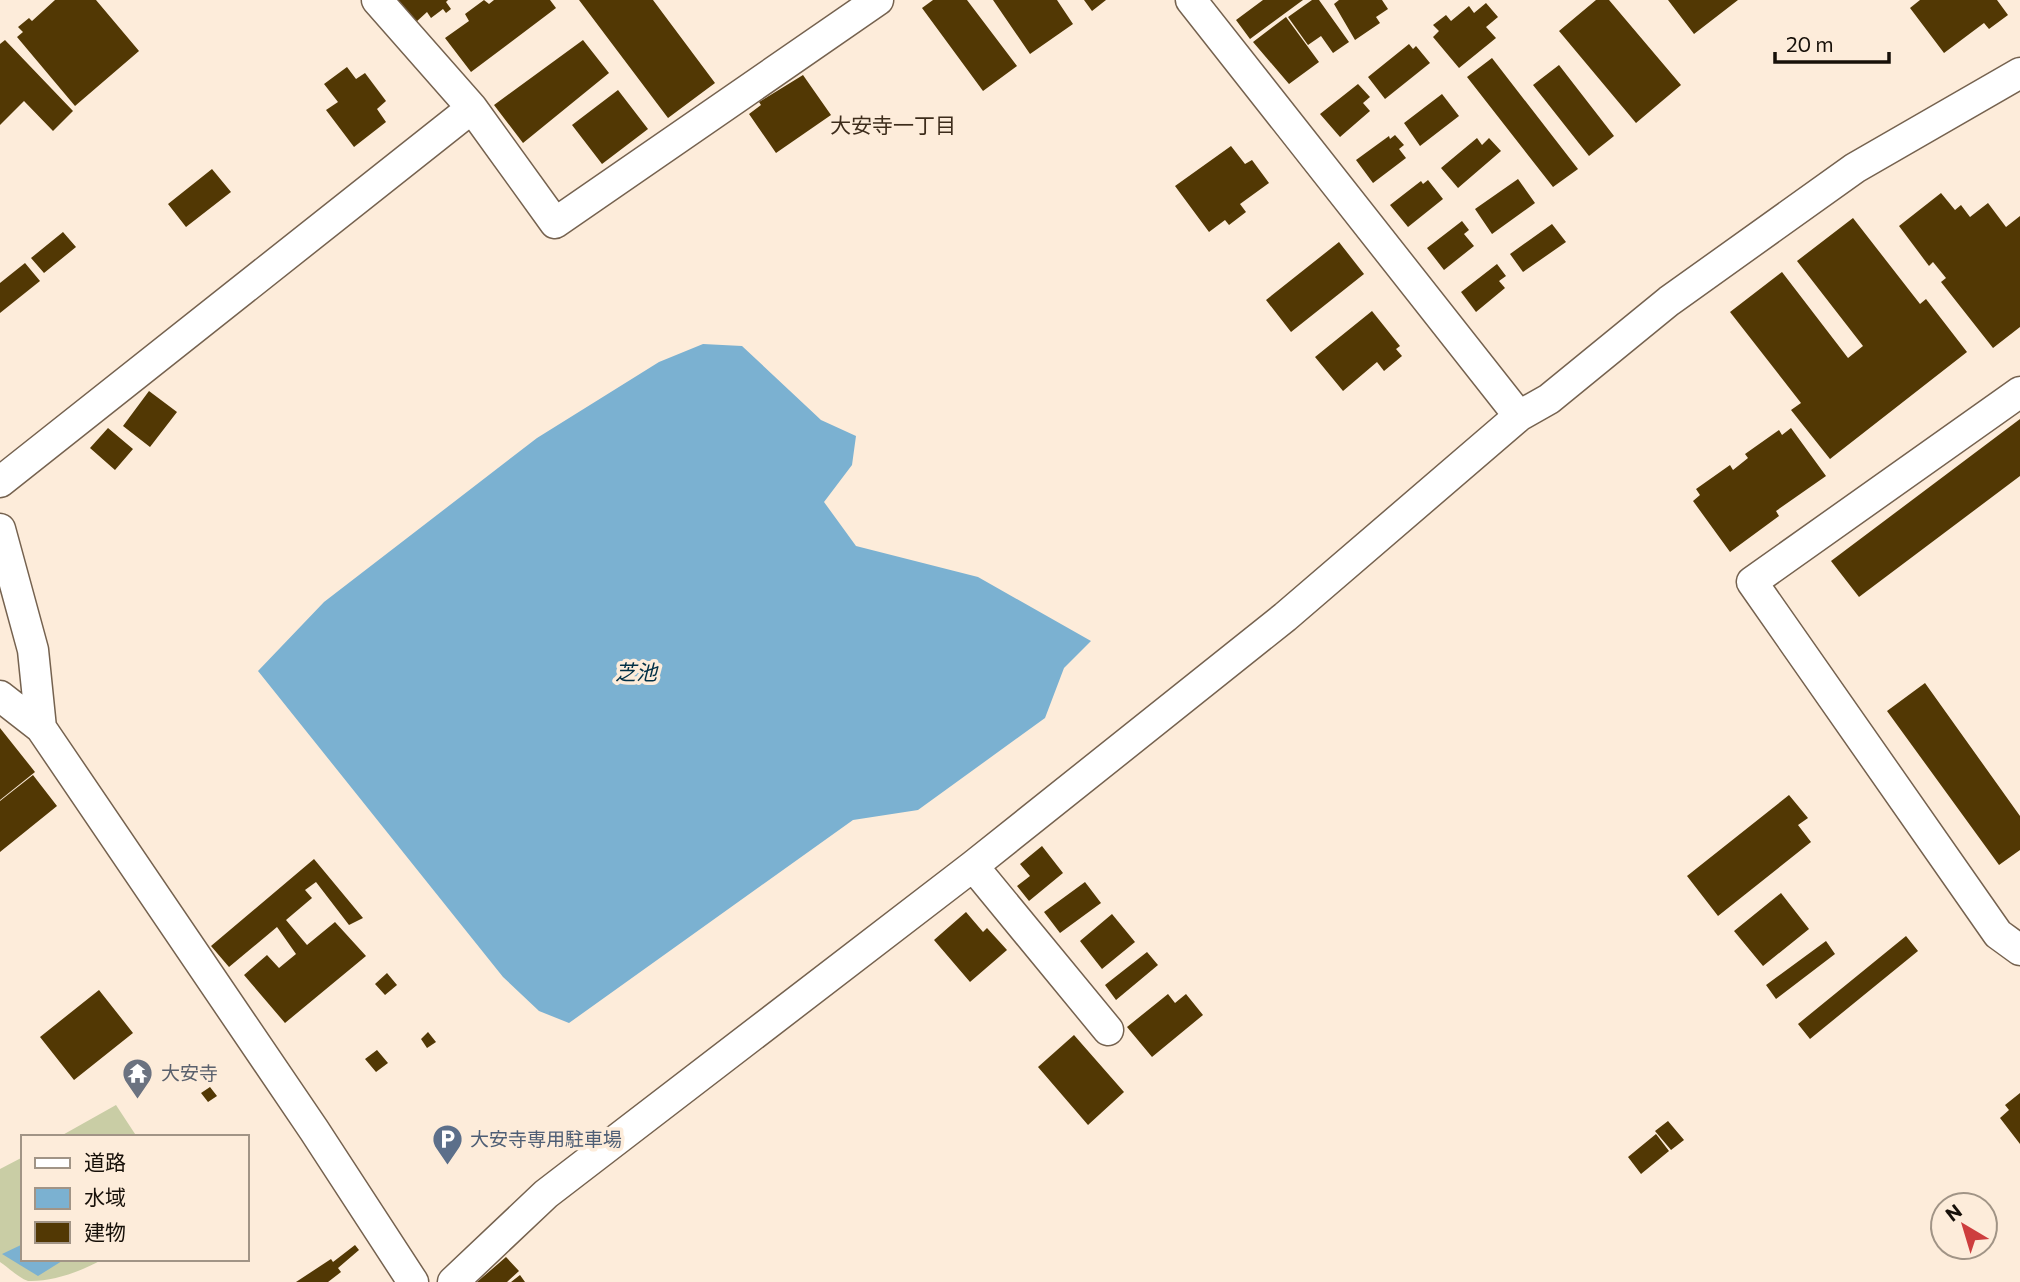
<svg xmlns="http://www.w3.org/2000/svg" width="2020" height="1282" viewBox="0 0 2020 1282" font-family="Commissioner,'Noto Sans JP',sans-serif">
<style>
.green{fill:#c9cda5}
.water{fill:#7bb1d1}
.building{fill:#523804}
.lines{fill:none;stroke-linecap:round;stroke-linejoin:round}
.minor-casing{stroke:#75624f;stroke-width:33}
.minor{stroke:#fff;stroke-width:30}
.labels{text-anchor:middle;stroke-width:7;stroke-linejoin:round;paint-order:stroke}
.worship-label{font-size:19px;fill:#5b616d;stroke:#fdecda;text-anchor:start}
.service-label{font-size:19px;fill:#4e5e75;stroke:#fdecda;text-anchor:start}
.neighbourhood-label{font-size:21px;fill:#3d2c1b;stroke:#fdecda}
.water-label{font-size:21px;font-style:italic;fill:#002f45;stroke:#fdecda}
</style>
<rect width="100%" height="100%" fill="#fdecda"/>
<path class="green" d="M116 1105 137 1137H59Z
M23 1157V1259H103C83 1271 52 1282 28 1281 19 1278 9 1268 0 1262V1169Z"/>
<path class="water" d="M703 344 742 346 821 420 856 436 852 465 824 502 856 546 978 577 1091 641 1064 668 1045 718 918 810 853 820 569 1023 539 1011 503 977 258 671 324 602 537 438 659 362Z
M23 1244V1259L62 1261 38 1276 2 1254Z"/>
<path class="building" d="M55 0H96L139 51 75 106 17 37 23 32 18 27 29 18 32 21Z
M396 0H448L446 2 451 9 446 13 443 9 431 18 427 12 415 23Z
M484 0 489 4 494 0H550L556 8 471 72 445 38 469 21 465 14Z
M579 0H653L715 83 668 118Z
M933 0H967L1017 66 983 91 922 8Z
M993 0H1057L1073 24 1030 54Z
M1084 0H1106L1092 11Z
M1263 0H1303L1250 39 1236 20Z
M1312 0H1319L1349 42 1333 53 1321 36 1308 45 1288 17Z
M1339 0H1382L1388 9 1376 17 1380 23 1355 40 1334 4Z
M1596 0H1609L1681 85 1636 123 1559 31Z
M1668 0H1738L1694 34Z
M1920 0H1997L2008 15 1989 29 1984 23 1944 53 1910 8Z
M1486 3 1498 17 1486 27 1496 38 1459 68 1433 37 1439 31 1433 25 1446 15 1451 21 1469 6 1474 13Z
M1286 17 1319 62 1289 84 1253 42Z
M5 40 73 111 53 131 24 101 0 125V44Z
M583 40 609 73 523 143 494 105Z
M1409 44 1413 49 1416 46 1430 63 1385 99 1368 77Z
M1492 58 1578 169 1553 187 1467 77Z
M1559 65 1614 136 1589 156 1533 85Z
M347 67 356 79 365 73 386 101 377 109 386 122 354 147 326 110 338 102 324 84Z
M803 75 831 115 776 153 749 114 761 105 759 102Z
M1358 84 1370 97 1363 103 1370 111 1340 137 1320 114Z
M618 90 648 129 602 164 572 125Z
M1442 94 1459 116 1420 146 1404 123Z
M1395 135 1404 145 1399 149 1406 158 1373 183 1356 160 1389 136 1390 139Z
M1477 138 1482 145 1489 138 1501 151 1458 188 1441 168Z
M1231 146 1245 164 1252 160 1269 183 1240 204 1246 212 1229 225 1225 220 1209 232 1175 186Z
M212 169 231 192 186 227 168 204Z
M1518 179 1535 203 1492 234 1475 209Z
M1428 180 1443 199 1408 227 1390 205 1421 181 1423 184Z
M1941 193 1955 210 1961 205 1970 217 1988 203 2006 227 2020 216V327L1993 348 1941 282 1946 278 1933 262 1929 266 1899 226Z
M1853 218 1920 304 1926 299 1967 352 1830 459 1791 410 1801 403 1730 312 1782 272 1848 358 1863 346 1797 261Z
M1462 221 1469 230 1464 234 1474 246 1444 270 1427 248Z
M1552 224 1566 242 1523 272 1510 254Z
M63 232 76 247 44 273 31 258Z
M1339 242 1364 274 1291 332 1266 300Z
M25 263 40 281 0 313V283Z
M1497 264 1506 276 1499 281 1505 288 1476 312 1461 292Z
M1372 311 1400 346 1396 349 1402 356 1384 371 1377 362 1343 391 1315 357Z
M149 391 177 412 150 447 123 426Z
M2020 419V476L1859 597 1831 561Z
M108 428 133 449 115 470 90 448Z
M1791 428 1826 476 1776 511 1779 516 1730 552 1693 501 1700 495 1696 489 1730 465 1733 470 1748 458 1745 454 1779 430 1782 435Z
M1925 683 2020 816V850L1999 865 1887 711Z
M0 728 35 772 0 800Z
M33 775 57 806 0 852V801Z
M1789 795 1808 818 1798 825 1811 842 1718 916 1687 876Z
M1042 846 1063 873 1029 901 1017 886 1030 876 1020 864Z
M314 859 363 918 349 925 316 882 305 890 312 898 286 920 307 945 335 922 366 956 285 1023 244 975 267 955 279 968 296 954 277 927 229 967 211 946Z
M1085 882 1101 903 1060 933 1044 912Z
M1781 893 1809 929 1763 966 1734 931Z
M966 912 983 932 987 928 1007 950 970 982 934 940Z
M1112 914 1135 942 1102 969 1080 941Z
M1906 936 1918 951 1810 1039 1798 1024Z
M1826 941 1835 954 1776 999 1766 985Z
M1147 952 1158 965 1116 1000 1105 985Z
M387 973 397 985 385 995 375 984Z
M99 990 133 1033 74 1080 40 1037Z
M1168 994 1175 1003 1186 994 1203 1015 1152 1057 1127 1027Z
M428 1032 436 1042 427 1048 421 1039Z
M1074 1035 1124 1092 1088 1125 1038 1067Z
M377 1050 388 1063 376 1072 365 1059Z
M210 1087 217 1096 208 1102 201 1093Z
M2020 1093V1144L2000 1118 2009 1110 2005 1105Z
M1668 1121 1684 1140 1671 1150 1655 1131Z
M1656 1134 1669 1151 1641 1174 1628 1157Z
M355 1245 359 1250 338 1268 341 1272 328 1282H296L331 1259 333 1262Z
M506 1257 519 1271 507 1282H477Z
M520 1275 525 1282H511Z"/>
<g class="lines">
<defs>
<path id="minor" d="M377 0 472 108
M1191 0 1519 416
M2020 392 1752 582 1998 934 2020 950
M0 482 472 108 555 223 878 0
M0 529 33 650 41 728 314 1130 413 1282
M0 696 41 728
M973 866 1108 1030
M453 1282 546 1194 973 866 1285 617 1519 416 1549 399 1669 301 1855 168 2020 73"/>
</defs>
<use href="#minor" class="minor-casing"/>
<use href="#minor" class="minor"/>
</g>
<defs>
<symbol id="temple-pin" viewBox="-11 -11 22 30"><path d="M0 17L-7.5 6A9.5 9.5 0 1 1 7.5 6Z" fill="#6b7280" stroke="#fdecda"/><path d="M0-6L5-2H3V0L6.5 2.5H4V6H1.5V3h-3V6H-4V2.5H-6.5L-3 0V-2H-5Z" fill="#fff"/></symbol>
<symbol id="parking-pin" viewBox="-11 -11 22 30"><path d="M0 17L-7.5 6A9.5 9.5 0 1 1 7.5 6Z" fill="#5c6f8a" stroke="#fdecda"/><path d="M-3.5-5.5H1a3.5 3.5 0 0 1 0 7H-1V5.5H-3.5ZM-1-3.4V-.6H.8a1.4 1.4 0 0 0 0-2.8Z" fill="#fff"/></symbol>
</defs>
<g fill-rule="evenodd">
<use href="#temple-pin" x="120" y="1056" width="35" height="47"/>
<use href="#parking-pin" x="430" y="1122" width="35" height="47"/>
</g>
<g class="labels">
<g class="worship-label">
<text x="161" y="1080">大安寺</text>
</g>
<g class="service-label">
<text x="470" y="1146">大安寺専用駐車場</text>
</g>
<g class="neighbourhood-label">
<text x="893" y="133">大安寺一丁目</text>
</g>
<g class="water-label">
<text x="636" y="680">芝池</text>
</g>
</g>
<rect x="21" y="1135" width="228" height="126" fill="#fdecda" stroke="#a19486" stroke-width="2"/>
<rect x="35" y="1158" width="35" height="10" fill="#ffffff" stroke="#a19486" stroke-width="2"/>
<text x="84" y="1170" font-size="21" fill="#171009">道路</text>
<rect x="35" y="1188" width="35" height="21" fill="#7bb1d1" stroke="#a19486" stroke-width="2"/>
<text x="84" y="1205" font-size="21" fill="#171009">水域</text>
<rect x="35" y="1222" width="35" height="21" fill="#523804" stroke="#a19486" stroke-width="2"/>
<text x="84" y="1240" font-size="21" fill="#171009">建物</text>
<g transform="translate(1964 1226) rotate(322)"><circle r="33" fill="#fdecda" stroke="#a19486" stroke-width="2"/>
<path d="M0-5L12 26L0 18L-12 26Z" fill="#cd3e3e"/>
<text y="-10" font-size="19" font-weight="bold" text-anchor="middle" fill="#171009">N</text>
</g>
<path d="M1775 52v10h114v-10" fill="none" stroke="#171009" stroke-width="3.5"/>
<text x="1786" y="52" font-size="21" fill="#171009" stroke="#fdecda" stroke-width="5" paint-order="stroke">20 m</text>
</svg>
